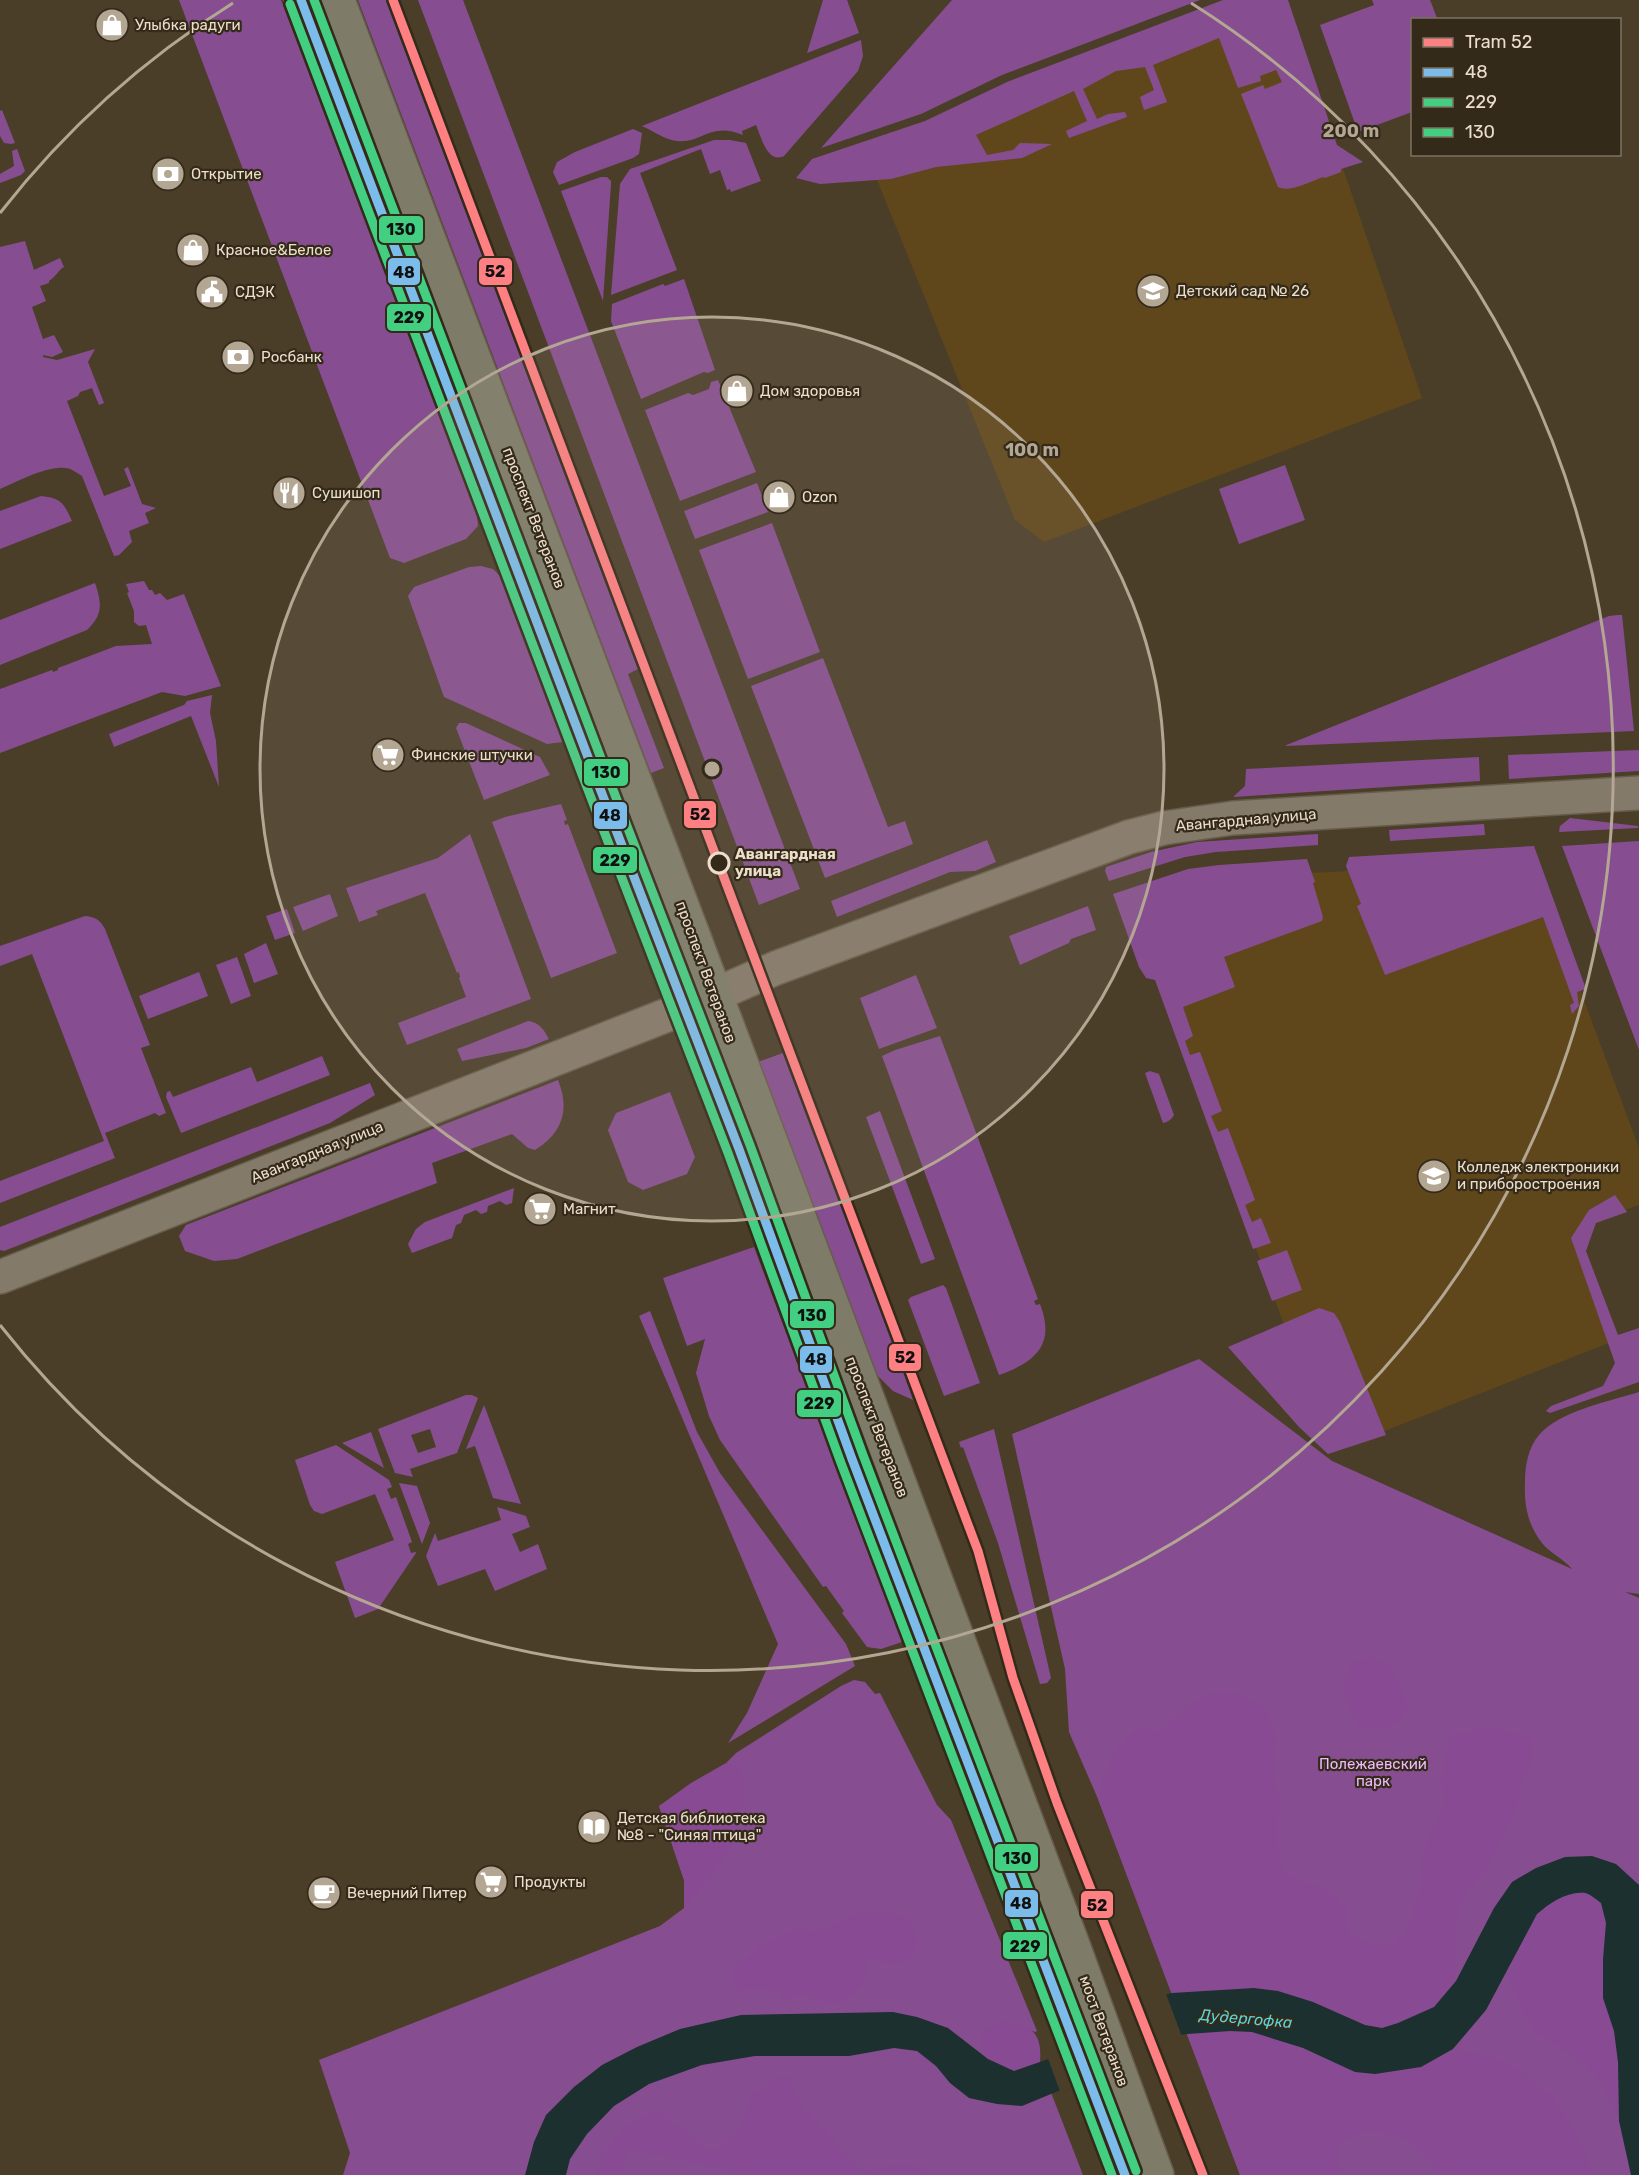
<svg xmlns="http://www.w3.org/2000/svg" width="1639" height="2175" viewBox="0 0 1639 2175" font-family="Rubik,sans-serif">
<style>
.built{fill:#5f471b}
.green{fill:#864e90;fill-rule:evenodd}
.forest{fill:#894a94}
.water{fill:#1c302f}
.pier{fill:#4a3e29}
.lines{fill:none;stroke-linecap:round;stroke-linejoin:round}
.minor-casing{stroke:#675c4a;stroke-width:36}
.major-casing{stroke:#675c4a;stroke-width:36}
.minor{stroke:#847a6a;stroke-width:33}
.major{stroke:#7e7c69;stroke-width:33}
.bus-1-casing{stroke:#342a1a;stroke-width:14}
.bus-2-casing{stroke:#342a1a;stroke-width:14}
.bus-3-casing{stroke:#342a1a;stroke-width:14}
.bus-1{stroke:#7bbcea;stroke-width:9}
.bus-2{stroke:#42cf82;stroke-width:9}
.bus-3{stroke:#42cf82;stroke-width:9}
.tram-1-casing{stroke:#342a1a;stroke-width:14}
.tram-1{stroke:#ff8082;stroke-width:9}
.ring{fill:none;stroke:#b3a692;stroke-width:3}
.stop-dot{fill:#342a1a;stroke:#ecdeca;stroke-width:3}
.labels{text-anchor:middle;stroke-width:4.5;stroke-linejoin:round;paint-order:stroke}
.poi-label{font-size:15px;fill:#ecdeca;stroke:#342a1a;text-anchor:start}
.street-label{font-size:15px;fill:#ecdeca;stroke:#342a1a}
.stop-label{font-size:15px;font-weight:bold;fill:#ecdeca;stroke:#342a1a;text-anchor:start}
.park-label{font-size:15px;fill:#efb9fe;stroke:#342a1a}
.water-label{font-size:16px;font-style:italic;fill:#59d4d9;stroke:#342a1a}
.centre{fill:#b3a692;stroke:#342a1a;stroke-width:3}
.ring-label{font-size:18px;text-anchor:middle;font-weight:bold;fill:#b3a692;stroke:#342a1a;stroke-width:4.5;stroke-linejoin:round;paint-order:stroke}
.line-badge{stroke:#342a1a;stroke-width:2}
.pale-badge-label{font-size:16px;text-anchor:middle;font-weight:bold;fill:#111}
</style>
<rect width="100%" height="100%" fill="#4a3e29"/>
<path class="built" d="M1285 0 1422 398 1044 542 1015 520 867 155Z
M1531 858 1639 1148V1205L1593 1221 1582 1250 1614 1341 1331 1452 1128 902 1192 877 1333 872Z"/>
<path class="green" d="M179 0H281L477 514 478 526 466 539 404 563 390 558Z
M358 0H386L638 669 628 674 664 768 651 773Z
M418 0H463L800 889 759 905Z
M823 0H847L859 33 807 53Z
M952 0H1200L1002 75 921 114 821 148Z
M1223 0H1288L1337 145 1363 162 1341 169V172L1325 178 1323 177C1311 181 1291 193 1278 187L1241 94 1263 85 1265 89 1282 82 1276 70 1260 76 1261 81 1238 88 1219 38 1153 65 1167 102 1144 110 1140 97 1154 90 1145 67 1116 71 1083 89 1097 119 1108 114 1125 112 1127 117 1069 138 1066 131 1087 121 1074 91 976 135 987 155 1013 150 1020 143 1052 144 1022 158 936 167 891 179 820 184 796 178 812 159 925 121 1007 82Z
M1372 0H1430L1437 18 1412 20V112L1358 132 1320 25 1374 5Z
M861 40 863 56 858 71 784 156C767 164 761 136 756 125L742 131 743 135C710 121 701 144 677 141 666 140 653 131 642 126Z
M2 110 15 143 11 144 4 143 0 136V111Z
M633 129 642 133 639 154 633 158 559 185 553 172 557 162 575 152Z
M714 140H730L746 143 761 181 731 192 730 189 727 190 720 170 710 174 701 149 640 173 677 270 611 295 620 184 630 169Z
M17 149 25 171 21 175 0 183V174L14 166 12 151Z
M601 177H607L611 181V184L603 301 561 191Z
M25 241 34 270 60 258 64 267C58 270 56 277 49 281V283L40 286 46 301 32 307 43 339 54 335 63 352 52 357 43 355V357L57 360 95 349 88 362 104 403 99 405 92 388 80 392 78 396 67 401 104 496 131 486 124 469 128 467 142 504 156 508 145 513 149 523 129 531 132 542 119 555 114 556 82 476C77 473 71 468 65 468 48 465 16 482 0 489V247Z
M684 279 715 370 708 373 704 372 641 399 611 321 612 304 663 284 665 286Z
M718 380 756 472 680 501 645 410 688 393 693 395 709 389 711 382Z
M1285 465 1305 520 1239 544 1219 489Z
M757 483 768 512 695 539 684 511Z
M41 496C62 498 64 504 72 521L0 549V511Z
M772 523 820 652 748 679 699 550Z
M481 566 493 569 501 577 563 742 547 744 444 697 408 596 414 587 469 567Z
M144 581 149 590H152L155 595 160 593 167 600 184 594 221 686 185 696 162 692 0 753V689L52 670 53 672 58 670V668L116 646 152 644 146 625 139 626 134 622V611L127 593 129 592 126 584Z
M95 583C102 603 103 615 87 630L0 665V620Z
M1618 615H1622L1634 731 1284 746 1609 616Z
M823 658 888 827 905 821 913 844 825 878 751 686Z
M212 695 210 713 216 741 219 787 191 716 114 747 109 734 184 705 187 701Z
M459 723H466L540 757 550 775 484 800 456 728Z
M1639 750V771L1509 779 1508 755Z
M1479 757 1480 781 1233 797 1245 786 1246 769Z
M561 804 567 820 564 821 565 825 568 824 617 953 551 978 492 822 505 817Z
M1570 818 1638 826V828L1559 832 1560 826Z
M1484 824 1485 835 1390 841 1389 830Z
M470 834 531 999 407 1045 398 1023 466 997 459 978 460 977 459 972 457 973 425 893 376 911 378 915 359 922 346 888 438 858Z
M1318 834V845L1216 852 1185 857 1109 881 1105 871 1106 867 1151 852 1197 842Z
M987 840 996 862 975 871 950 872 837 917 831 901Z
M1639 841V1050L1562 846Z
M1534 846 1586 989 1577 992 1579 1006 1572 1014 1570 1005 1574 1003 1543 917 1385 975 1357 906 1361 904 1346 866 1349 857Z
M1307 859 1315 882 1313 883 1323 917 1322 921 1224 957 1235 987 1183 1007 1193 1036 1185 1041 1190 1055 1200 1052 1222 1111 1211 1116 1218 1132 1228 1128 1255 1200 1245 1205 1252 1222 1261 1218 1271 1243 1253 1249 1155 980 1146 978 1139 967 1113 894 1188 869 1219 865Z
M330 894 338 916 303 931 293 907Z
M1088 906 1096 930 1071 939 1069 943 1020 965 1009 936Z
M287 909 295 933 275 940 266 916Z
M85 916C96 917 100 920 105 929L150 1045 141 1048 166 1113 159 1116 155 1113 105 1133 115 1158 0 1203V1181L104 1141 32 954 0 966V946Z
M266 943 278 974 254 983 244 954Z
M237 957 251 996 231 1004 216 965Z
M199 972 208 996 148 1019 139 996Z
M916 975 937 1028 879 1049 860 998Z
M528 1021C539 1022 544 1030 549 1039L526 1048 462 1061 457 1049Z
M940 1036 1038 1299 1034 1301 1036 1305 1040 1304C1056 1345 1035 1362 999 1375L882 1056 895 1050Z
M783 1053 900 1362 913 1400 893 1391 875 1373 758 1062Z
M322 1056 330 1075 181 1133 166 1097 167 1092 170 1091 173 1097 251 1067 257 1082Z
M1150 1071 1159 1074 1174 1115C1171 1120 1168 1122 1163 1123L1145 1073Z
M558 1080C570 1109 563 1133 535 1150L528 1148 512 1134 432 1163 437 1183 237 1259 214 1261 185 1251 179 1236 186 1225Z
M370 1083 375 1095 330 1123 4 1251 0 1250V1227Z
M670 1092 695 1157 687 1174 643 1190 628 1182 608 1130 616 1113Z
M880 1111 935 1259 921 1264 866 1117Z
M514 1188 512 1203 506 1205 500 1201 488 1206 487 1212 481 1214 476 1210 464 1215 461 1223 456 1225 452 1238 412 1253 408 1244 416 1229 425 1222Z
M1615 1195 1627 1212 1596 1223 1586 1251 1618 1335 1639 1328V1382L1550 1413 1546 1411 1551 1406 1603 1386 1615 1363 1571 1238 1589 1210Z
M754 1247 902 1642 881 1649 867 1647 842 1613 844 1611 826 1586 823 1587 720 1440 709 1416 696 1373 705 1339 687 1346 663 1278Z
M1287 1250 1302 1290 1272 1301 1257 1261Z
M943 1285 946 1288 980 1383 944 1396 908 1300 911 1297Z
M1319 1308 1334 1313 1340 1322 1386 1435 1328 1454 1299 1427 1228 1347Z
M650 1311 697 1432 720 1473 846 1644 855 1666 728 1743 747 1713 778 1644 639 1316Z
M1199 1359 1332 1461 1572 1569C1563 1558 1547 1552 1539 1539 1527 1521 1524 1503 1525 1482 1525 1466 1528 1448 1539 1435 1559 1411 1610 1401 1639 1392V1594L1625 1592 1639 1598V2175H1240L1098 1799 1069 1732 1065 1669 1012 1434Z
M466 1395H472L478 1398 457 1453 410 1469 413 1477 395 1473 378 1429ZM430 1429 436 1447 418 1453 411 1435Z
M484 1405 521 1504 493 1498 475 1446 466 1449Z
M994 1429 1051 1678 1047 1683 1040 1684 998 1543 963 1447 961 1448 959 1442Z
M371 1432 384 1468 342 1443Z
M336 1445 389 1480 392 1487 387 1489 391 1499 396 1497 412 1542 408 1544 411 1553 416 1552V1553L378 1609 355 1618 335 1562 394 1540 375 1494 322 1514 314 1511 310 1505 295 1460Z
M399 1483 417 1486 430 1523 422 1544Z
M497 1507 526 1516 530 1527 512 1534 520 1552 538 1544 547 1569 495 1591 485 1569 438 1586 426 1556 435 1533 438 1541 501 1520Z
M854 1680 865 1682 875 1694 880 1693 937 1805 951 1820 1037 2031 1035 2032 1026 2028 1083 2175H343L350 2153 319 2060 660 1926 684 1908V1880L659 1806 731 1765 726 1763 736 1753 841 1686Z"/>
<path class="forest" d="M1373 1657 1388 1664 1401 1684 1408 1706 1402 1721 1382 1730 1357 1724 1344 1697V1677L1354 1660Z
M1231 1691 1265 1707 1278 1738 1273 1764 1279 1795 1278 1841 1280 1865 1292 1877 1325 1888 1348 1908 1347 1930 1359 1941 1389 1946 1409 1926 1421 1880 1423 1855 1444 1802 1441 1775 1450 1737C1486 1725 1497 1725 1533 1739V1760L1519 1785 1518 1807 1486 1870 1462 1900 1455 1935 1456 1981 1434 2007 1382 2028 1365 2025 1313 2002 1278 1991 1254 1988 1172 1993 1098 1799C1105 1763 1112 1756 1134 1729L1158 1731 1203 1695Z
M726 1763 742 1768 744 1800 733 1847 684 1908V1880L659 1806 691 1783Z
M1586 1893 1601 1903 1606 1923 1603 1959V1998L1614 2031 1618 2062 1619 2121C1609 2094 1598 2074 1574 2057 1560 2046 1540 2038 1529 2024 1518 2008 1517 1990 1507 1974 1521 1945 1532 1904 1567 1895 1573 1893 1580 1894 1586 1893Z
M876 1911C903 1913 913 1916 919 1944L910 1958 895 1966 870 1960 866 1966 865 1983 853 1995 840 2002 826 2003 805 1995 785 1999C770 1984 758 1989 738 1991L731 1983 733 1968 760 1946 782 1934 800 1929 816 1931 832 1926 847 1916Z
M995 2022C1026 2022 1043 2028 1040 2062L1014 2071 988 2059 979 2044 985 2029Z
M1230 2031 1252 2032 1277 2039 1355 2072 1421 2067 1453 2049 1480 2053 1509 2064 1553 2096 1578 2136 1594 2175H1444L1407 2139 1369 2129 1339 2144 1338 2167 1350 2175H1240L1188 2034Z
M788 2074 805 2110 863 2172 900 2164 935 2175H755L627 2150 621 2175H597L602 2154 622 2129 657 2109 711 2152 740 2130 751 2093Z"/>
<path class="water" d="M1592 1856 1616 1864 1639 1885V2175H1631L1619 2121 1618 2062 1614 2031 1603 1998V1959L1606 1923 1601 1903C1597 1900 1590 1894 1585 1893 1567 1891 1550 1903 1537 1914L1486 2010 1453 2049 1421 2067 1375 2074 1355 2072 1303 2048 1252 2032 1230 2031 1188 2034 1156 2037 1130 2048 1080 2082 1022 2106 997 2104 969 2098 950 2083 936 2066 917 2051 894 2048 849 2056H755L702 2065 649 2084 614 2106 587 2134 570 2159 566 2175H525L534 2142 546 2115 574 2087 602 2065 637 2047 680 2029 741 2015 893 2012 917 2017 948 2028 988 2059 1014 2071 1063 2054 1152 1997 1172 1993 1254 1988 1278 1991 1313 2002 1365 2025 1382 2028 1398 2023 1434 2007 1456 1981 1494 1908 1512 1882 1536 1868 1565 1857Z"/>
<path class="pier" d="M1165 1991 1182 2037 1157 2040 1131 2051 1107 2070 1061 2094 1047 2056 1061 2051 1114 2012 1151 1994Z"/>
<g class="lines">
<defs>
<path id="minor" d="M0 1277 685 1008 776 968 1129 837 1164 828 1233 818 1639 793"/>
<path id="major" d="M301 0 594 773 739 1149 852 1459 1125 2175
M338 0 695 940 1073 1945 1157 2175"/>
</defs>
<use href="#minor" class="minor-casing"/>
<use href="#major" class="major-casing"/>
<use href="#minor" class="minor"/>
<use href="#major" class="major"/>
<defs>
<path id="bus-1" d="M301 0 594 773 739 1149 852 1459 1125 2175"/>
<path id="bus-2" d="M290 4 583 777 728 1153 841 1463 1112 2175"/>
<path id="bus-3" d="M314 0 605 769 750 1145 863 1455 1136 2171"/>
</defs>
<use href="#bus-1" class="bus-1-casing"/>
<use href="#bus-2" class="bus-2-casing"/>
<use href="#bus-3" class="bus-3-casing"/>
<use href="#bus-1" class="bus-1"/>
<use href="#bus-2" class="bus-2"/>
<use href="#bus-3" class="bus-3"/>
<defs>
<path id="tram-1" d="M393 0 978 1551 1013 1678 1057 1803 1203 2175"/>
</defs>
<use href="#tram-1" class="tram-1-casing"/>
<use href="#tram-1" class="tram-1"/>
</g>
<circle cx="712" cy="769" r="452" fill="#b3a692" fill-opacity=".12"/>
<g class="ring">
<circle cx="712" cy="769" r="452"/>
<path d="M0 213A903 903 0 0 1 233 3M1191 3A903 903 0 1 1 0 1325"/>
</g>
<defs>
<symbol id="shop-disc" viewBox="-11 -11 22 22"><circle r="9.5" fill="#b3a692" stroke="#342a1a"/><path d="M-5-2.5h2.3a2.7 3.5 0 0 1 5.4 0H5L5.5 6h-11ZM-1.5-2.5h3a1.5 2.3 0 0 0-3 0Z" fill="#fff"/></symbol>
<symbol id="bank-disc" viewBox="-11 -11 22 22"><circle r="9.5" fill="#b3a692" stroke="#342a1a"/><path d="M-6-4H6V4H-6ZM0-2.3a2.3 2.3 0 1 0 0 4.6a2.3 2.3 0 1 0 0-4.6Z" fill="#fff"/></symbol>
<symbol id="school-disc" viewBox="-11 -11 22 22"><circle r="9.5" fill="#b3a692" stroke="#342a1a"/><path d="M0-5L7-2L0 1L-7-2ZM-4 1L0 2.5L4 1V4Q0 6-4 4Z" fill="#fff"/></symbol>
<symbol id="civic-disc" viewBox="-11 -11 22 22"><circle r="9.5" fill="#b3a692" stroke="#342a1a"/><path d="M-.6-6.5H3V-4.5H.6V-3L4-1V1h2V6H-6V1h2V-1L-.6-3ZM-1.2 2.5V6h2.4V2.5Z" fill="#fff"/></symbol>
<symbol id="restaurant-disc" viewBox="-11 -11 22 22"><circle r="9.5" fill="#b3a692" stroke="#342a1a"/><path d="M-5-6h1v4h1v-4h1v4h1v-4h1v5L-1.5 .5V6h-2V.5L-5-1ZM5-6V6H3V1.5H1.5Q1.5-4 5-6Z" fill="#fff"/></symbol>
<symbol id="supermarket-disc" viewBox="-11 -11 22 22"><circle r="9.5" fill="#b3a692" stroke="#342a1a"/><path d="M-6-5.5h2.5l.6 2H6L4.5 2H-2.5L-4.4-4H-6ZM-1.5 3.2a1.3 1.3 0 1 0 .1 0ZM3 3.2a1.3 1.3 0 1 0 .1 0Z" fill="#fff"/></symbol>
<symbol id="university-disc" viewBox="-11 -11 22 22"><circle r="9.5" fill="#b3a692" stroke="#342a1a"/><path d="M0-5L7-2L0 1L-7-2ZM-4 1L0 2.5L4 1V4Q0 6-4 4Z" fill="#fff"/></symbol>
<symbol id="library-disc" viewBox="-11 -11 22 22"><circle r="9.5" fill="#b3a692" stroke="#342a1a"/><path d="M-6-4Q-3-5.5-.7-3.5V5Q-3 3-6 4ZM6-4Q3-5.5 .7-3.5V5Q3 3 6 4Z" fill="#fff"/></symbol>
<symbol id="cafe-disc" viewBox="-11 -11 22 22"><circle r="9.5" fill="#b3a692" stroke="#342a1a"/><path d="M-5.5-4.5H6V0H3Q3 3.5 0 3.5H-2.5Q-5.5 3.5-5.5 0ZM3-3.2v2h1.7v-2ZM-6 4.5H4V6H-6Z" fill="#fff"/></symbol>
</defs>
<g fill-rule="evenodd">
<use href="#shop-disc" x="93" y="6" width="38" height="38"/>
<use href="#bank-disc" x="149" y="155" width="38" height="38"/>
<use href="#shop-disc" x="174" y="231" width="38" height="38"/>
<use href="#school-disc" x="1134" y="272" width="38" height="38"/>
<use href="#civic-disc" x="193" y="273" width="38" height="38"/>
<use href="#bank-disc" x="219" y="338" width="38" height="38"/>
<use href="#shop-disc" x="718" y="372" width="38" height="38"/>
<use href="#restaurant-disc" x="270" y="474" width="38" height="38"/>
<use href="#shop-disc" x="760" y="478" width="38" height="38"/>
<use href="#supermarket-disc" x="369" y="736" width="38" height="38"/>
<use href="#university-disc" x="1415" y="1157" width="38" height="38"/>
<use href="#supermarket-disc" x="521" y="1190" width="38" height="38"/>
<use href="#library-disc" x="575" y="1808" width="38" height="38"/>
<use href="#supermarket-disc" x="472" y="1863" width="38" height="38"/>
<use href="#cafe-disc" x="305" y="1874" width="38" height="38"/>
</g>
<circle class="stop-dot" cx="719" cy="863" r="10"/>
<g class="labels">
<g class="poi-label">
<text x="135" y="30">Улыбка радуги</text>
<text x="191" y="179">Открытие</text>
<text x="216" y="255">Красное&amp;Белое</text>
<text x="1176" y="296">Детский сад № 26</text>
<text x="235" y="297">СДЭК</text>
<text x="261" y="362">Росбанк</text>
<text x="760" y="396">Дом здоровья</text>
<text x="312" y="498">Сушишоп</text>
<text x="802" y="502">Ozon</text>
<text x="411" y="760">Финские штучки</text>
<text x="1457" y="1172">Колледж электроники<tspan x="1457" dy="17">и приборостроения</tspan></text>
<text x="563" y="1214">Магнит</text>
<text x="617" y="1823">Детская библиотека<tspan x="617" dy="17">№8 - "Синяя птица"</tspan></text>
<text x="514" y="1887">Продукты</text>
<text x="347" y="1898">Вечерний Питер</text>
</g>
<g class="street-label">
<text transform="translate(534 518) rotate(69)" y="5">проспект Ветеранов</text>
<text transform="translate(1246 820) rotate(-5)" y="5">Авангардная улица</text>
<text transform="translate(706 972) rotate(70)" y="5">проспект Ветеранов</text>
<text transform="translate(317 1152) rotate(-22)" y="5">Авангардная улица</text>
<text transform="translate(877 1427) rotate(69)" y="5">проспект Ветеранов</text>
<text transform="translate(1104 2031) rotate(70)" y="5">мост Ветеранов</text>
</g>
<g class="stop-label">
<text x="735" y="859">Авангардная<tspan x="735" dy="17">улица</tspan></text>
</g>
<g class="park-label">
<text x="1373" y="1769">Полежаевский<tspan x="1373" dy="17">парк</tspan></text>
</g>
<g class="water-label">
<text transform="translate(1246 2018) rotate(5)" y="6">Дудергофка</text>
</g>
</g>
<circle cx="712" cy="769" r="9" class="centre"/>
<g class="ring-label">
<text x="1351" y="137">200 m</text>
<text x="1032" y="456">100 m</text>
</g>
<g class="line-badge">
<rect x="378" y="215" width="46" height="29" rx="6" fill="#42cf82"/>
<rect x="478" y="257" width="35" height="29" rx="6" fill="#ff8082"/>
<rect x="387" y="257" width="34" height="29" rx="6" fill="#7bbcea"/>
<rect x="386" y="303" width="46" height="29" rx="6" fill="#42cf82"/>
<rect x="583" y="758" width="46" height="29" rx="6" fill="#42cf82"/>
<rect x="683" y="800" width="34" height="29" rx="6" fill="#ff8082"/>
<rect x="593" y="801" width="35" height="29" rx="6" fill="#7bbcea"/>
<rect x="592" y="846" width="46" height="28" rx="6" fill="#42cf82"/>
<rect x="789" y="1300" width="46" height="29" rx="6" fill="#42cf82"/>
<rect x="888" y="1343" width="34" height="29" rx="6" fill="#ff8082"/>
<rect x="799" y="1345" width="34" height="29" rx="6" fill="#7bbcea"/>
<rect x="796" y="1389" width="46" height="29" rx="6" fill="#42cf82"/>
<rect x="994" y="1843" width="45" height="29" rx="6" fill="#42cf82"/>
<rect x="1004" y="1889" width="35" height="29" rx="6" fill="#7bbcea"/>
<rect x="1080" y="1890" width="34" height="29" rx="6" fill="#ff8082"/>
<rect x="1002" y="1931" width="46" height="29" rx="6" fill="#42cf82"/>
</g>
<g class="pale-badge-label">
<text x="401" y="235">130</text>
<text x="495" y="277">52</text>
<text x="404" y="278">48</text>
<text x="409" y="323">229</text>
<text x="606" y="778">130</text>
<text x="700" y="820">52</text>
<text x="610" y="821">48</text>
<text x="615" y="866">229</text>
<text x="812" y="1321">130</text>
<text x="905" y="1363">52</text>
<text x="816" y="1365">48</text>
<text x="819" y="1409">229</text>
<text x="1017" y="1864">130</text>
<text x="1021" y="1909">48</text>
<text x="1097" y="1911">52</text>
<text x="1025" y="1952">229</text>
</g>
<rect x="1411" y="18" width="210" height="138" fill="#342a1a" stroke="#7e7260" stroke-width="1.5"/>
<rect x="1423" y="38" width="30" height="9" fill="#ff8082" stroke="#7e7260" stroke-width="1.5"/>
<text x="1465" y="48" font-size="18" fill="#ecdeca">Tram 52</text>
<rect x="1423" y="68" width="30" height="9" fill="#7bbcea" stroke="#7e7260" stroke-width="1.5"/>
<text x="1465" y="78" font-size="18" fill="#ecdeca">48</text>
<rect x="1423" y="98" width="30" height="9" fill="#42cf82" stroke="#7e7260" stroke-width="1.5"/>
<text x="1465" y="108" font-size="18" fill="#ecdeca">229</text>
<rect x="1423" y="128" width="30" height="9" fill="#42cf82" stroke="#7e7260" stroke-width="1.5"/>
<text x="1465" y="138" font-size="18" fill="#ecdeca">130</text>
</svg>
